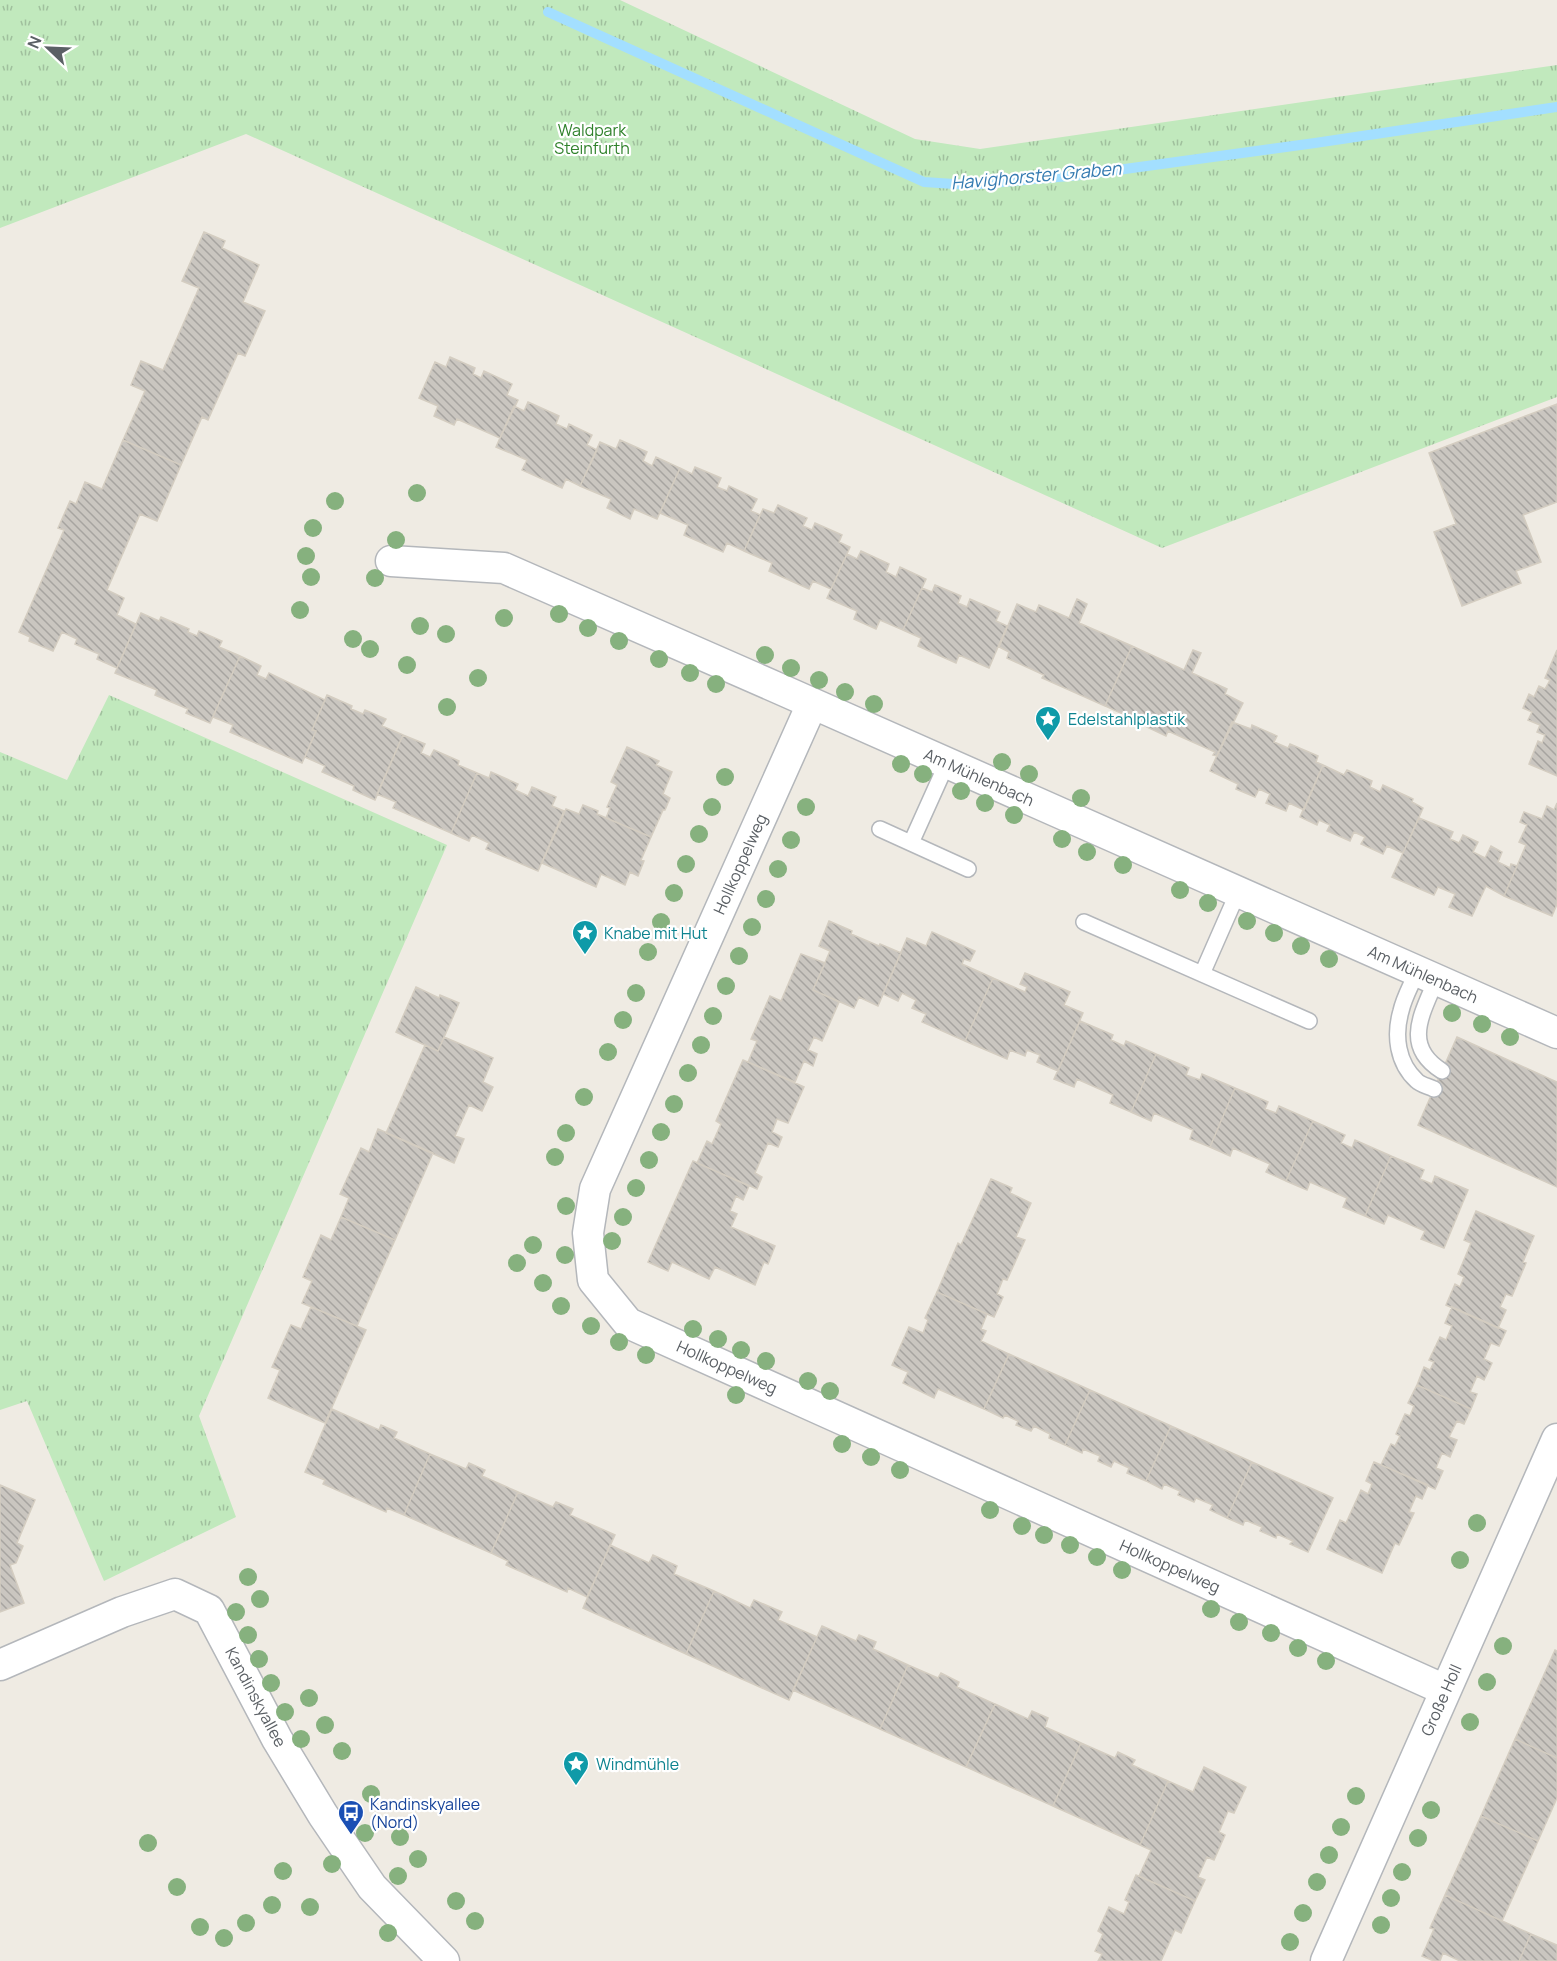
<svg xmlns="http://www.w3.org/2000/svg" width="1557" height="1961" viewBox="0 0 1557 1961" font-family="Manrope,sans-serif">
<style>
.grass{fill:url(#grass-tufts)}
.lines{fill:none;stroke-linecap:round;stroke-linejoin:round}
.stream{stroke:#a3dfff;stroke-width:10}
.building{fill:url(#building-back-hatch);stroke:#d4cdc1;stroke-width:1.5}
.lane-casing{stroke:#b4b7bb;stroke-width:18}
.street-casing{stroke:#b4b7bb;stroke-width:33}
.lane{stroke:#fff;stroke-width:15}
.street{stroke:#fff;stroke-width:30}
.tree{fill:#86b17e}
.labels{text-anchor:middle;stroke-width:4.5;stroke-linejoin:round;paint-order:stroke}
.park-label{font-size:16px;fill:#30822c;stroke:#fff}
.culture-label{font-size:16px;fill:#0d838f;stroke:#fff;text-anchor:start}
.street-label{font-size:16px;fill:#5b6065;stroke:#fff}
.transit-label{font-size:16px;fill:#164399;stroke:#fff;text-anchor:start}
.water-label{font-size:18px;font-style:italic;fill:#357bb1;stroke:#fff}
</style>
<defs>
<pattern id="grass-tufts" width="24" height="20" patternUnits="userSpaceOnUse" patternTransform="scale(1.5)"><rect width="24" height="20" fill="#c1e9bd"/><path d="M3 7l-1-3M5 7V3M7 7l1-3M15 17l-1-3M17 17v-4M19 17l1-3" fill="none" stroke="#a0c09d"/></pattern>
<pattern id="building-back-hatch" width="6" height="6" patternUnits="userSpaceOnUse" patternTransform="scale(1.5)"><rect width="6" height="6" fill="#cac6c0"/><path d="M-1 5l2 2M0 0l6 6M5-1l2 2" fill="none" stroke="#a7a4a0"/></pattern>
</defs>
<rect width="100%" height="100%" fill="#efebe3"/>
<path class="grass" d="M0 0H620L915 139 980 149 1557 65V397L1162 548 246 134 0 228Z
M109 695 447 845 199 1416 236 1517 104 1581 27 1401 0 1410V752L67 780Z"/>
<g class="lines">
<path class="stream" d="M548 12 924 182 969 185 1081 175 1315 143 1557 107"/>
</g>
<path class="building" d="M204 232 225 241 222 248 259 265 243 302 265 311 245 356 238 353 208 420 202 417 181 465 123 440 145 391 131 385 141 361 163 370 199 288 182 281Z
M450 357 475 368 473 374 481 378 484 371 512 384 507 395 518 400 500 438 457 419 454 425 434 416 438 406 419 398 435 362 446 367Z
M528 402 559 416 556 424 567 429 569 424 592 435 587 445 597 450 580 486 566 479 562 488 522 470 527 460 496 447 514 406 524 411Z
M1557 404V502L1523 515 1541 562 1516 571 1521 583 1462 606 1434 532 1456 524 1429 453Z
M123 440 181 465 157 521 140 514 107 590 124 598 117 615 136 624 117 668 97 659 99 654 75 644 77 639 62 632 53 651 29 641 30 637 19 632 64 530 58 528 70 501 76 504 85 482 102 489Z
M620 440 647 452 643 461 652 466 656 457 680 468 657 519 634 509 630 519 607 508 611 499 580 486 600 442 616 449Z
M695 467 721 478 717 487 727 491 729 486 757 499 751 511 760 515 744 551 727 543 723 552 684 535 688 525 660 513 680 468 692 474Z
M778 505 807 518 803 526 812 530 815 523 842 535 839 542 850 547 831 589 813 581 809 589 769 571 772 563 744 551 763 509 774 513Z
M861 551 889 564 886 572 896 577 900 567 926 579 903 630 880 620 876 629 854 619 857 611 827 598 847 554 857 559Z
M935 585 961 596 958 603 967 607 970 599 1000 612 996 621 1007 626 989 668 959 655 956 663 918 646 921 638 903 630 922 588 932 592Z
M1077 599 1087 604 1079 623 1132 646 1105 706 1042 678 1044 675 1007 658 1009 652 999 647 1017 604 1036 612 1039 605 1069 618Z
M141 613 159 621 161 617 189 629 188 632 197 636 199 631 222 641 219 647 240 656 210 723 186 713 188 709 155 695 157 690 115 673Z
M1132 646 1184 670 1193 650 1201 653 1192 673 1227 689 1225 694 1243 703 1217 756 1213 755 1215 752 1168 731 1166 736 1147 727V725L1105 706Z
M1557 650V776L1529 764 1538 741 1542 743 1545 735 1537 732 1540 725 1528 720 1532 712 1523 708 1529 694 1534 697 1539 686 1545 689 1550 680 1545 678Z
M240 656 261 666 257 675 266 679 269 673 325 700 312 730 316 731 302 763 230 732 233 725 213 717Z
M327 695 352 706 351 709 363 714 365 710 386 719 382 726 403 735 375 800 353 790 354 786 322 772 325 766 305 757 316 731 312 730Z
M1232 722 1251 729 1252 725 1277 736 1274 742 1288 748 1290 744 1318 756 1316 762 1323 765 1304 810 1289 803 1286 811 1266 803 1270 794 1259 789 1255 797 1236 789 1238 784 1210 771Z
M403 735 425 744 421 753 430 757 434 750 459 761 458 765 477 773 451 833 393 808 396 802 377 794Z
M627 747 659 761 656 765 672 772 663 794 670 798 665 810H663L651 837 606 818 610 808 607 807 617 785 611 782Z
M1323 765 1344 775 1347 770 1372 781 1370 787 1380 792 1383 785 1413 799 1412 802 1423 808 1403 853 1387 846 1383 854 1361 844 1365 837 1354 832 1350 841 1327 831 1330 825 1319 820 1317 825 1300 817Z
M491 772 518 784 515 790 528 796 532 787 556 797 552 806 564 811 538 871 486 849 489 843 472 835 469 841 451 833 477 773 489 778Z
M1557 803V904L1552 916 1504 896 1526 845 1519 842 1527 825 1520 822 1524 812 1542 819 1547 806 1554 810Z
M583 805 598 811 597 814 651 837 641 860 644 861 638 876 630 872 625 885 601 874 596 887 542 863 566 809 579 814Z
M1419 818 1453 832 1450 839 1459 843 1463 835 1478 842 1473 852 1485 858 1491 846 1502 852 1498 862 1510 868 1511 864 1517 866 1504 896 1486 886 1472 916 1449 907 1455 894 1438 887 1434 895 1392 877Z
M829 921 852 931 851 934 879 946 880 944 901 953 878 1006 859 997 854 1008 813 990 830 951 819 946Z
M932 932 975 951 970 961 964 959 962 964 993 978 965 1041 922 1022 926 1014 912 1008 916 1000 902 993 898 1001 883 994 907 938 926 946Z
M801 954 825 963 813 990 839 1002 822 1041 814 1037 808 1050 817 1054 813 1066 804 1061 795 1082 748 1062 757 1041 751 1039 770 996 781 1001Z
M1025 973 1070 992 1064 1005 1083 1013 1058 1071 1037 1062 1040 1055 1027 1050 1025 1056 1010 1050 1007 1059 965 1041 993 978 1025 992 1027 987 1020 984Z
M416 987 439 998 440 995 459 1003 438 1051 396 1032Z
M1080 1021 1113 1035 1111 1040 1124 1046 1126 1041 1156 1054 1131 1112 1110 1103 1113 1095 1077 1079 1074 1087 1054 1079Z
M444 1037 493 1058 483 1082 493 1087 482 1111 469 1105 455 1136 464 1139 454 1163 386 1133 425 1045 438 1051Z
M1457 1037 1557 1082V1187L1418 1125Z
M1156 1054 1189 1068 1186 1075 1200 1080 1202 1074 1235 1088 1210 1147 1190 1139 1193 1130 1154 1113 1151 1121 1131 1112Z
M743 1060 804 1087 788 1123 777 1119 772 1132 782 1137 778 1147 768 1143 755 1173 762 1177 757 1189 697 1163 707 1141 712 1144 721 1124 716 1121Z
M1235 1088 1268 1102 1265 1109 1276 1113 1279 1106 1313 1121 1286 1181 1266 1172 1270 1164 1233 1148 1230 1156 1210 1147Z
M1313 1121 1345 1135 1341 1143 1352 1148 1355 1140 1391 1156 1365 1216 1343 1207 1347 1198 1310 1182 1307 1190 1286 1181Z
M378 1129 433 1153 395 1240 341 1217 349 1198 340 1194 361 1148 369 1152Z
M1391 1156 1424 1170 1420 1179 1432 1184 1435 1176 1468 1190 1444 1248 1421 1239 1425 1231 1388 1215 1384 1224 1365 1216Z
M693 1161 749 1186 743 1200 736 1196 730 1211 737 1214 731 1227 775 1246 768 1264 764 1262 755 1285 715 1267 709 1279 672 1262 668 1271 648 1262Z
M991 1179 1012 1188 1010 1193 1031 1203 1016 1237 1025 1240 1007 1280 1003 1279 997 1294 1003 1297 994 1317 937 1292 958 1243 961 1245Z
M1476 1211 1534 1236 1523 1262 1526 1263 1512 1296 1506 1294 1500 1307 1506 1310 1498 1328 1446 1305 1455 1284 1460 1287 1464 1277 1458 1274 1471 1243 1464 1240Z
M341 1217 395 1240 357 1326 302 1303 312 1281 303 1277 321 1235 331 1240Z
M937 1292 987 1314 981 1329 986 1331 981 1341 1009 1354 984 1409 938 1389 934 1398 903 1383 908 1372 892 1365 909 1327 923 1333 928 1320 925 1318Z
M311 1307 366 1330 325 1423 268 1398 280 1370 272 1367 291 1325 301 1329Z
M1452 1307 1506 1331 1499 1346 1491 1343 1484 1359 1492 1363 1484 1380 1477 1376 1470 1392 1477 1394 1471 1409 1417 1385 1424 1367 1430 1370 1434 1362 1429 1360 1440 1337 1446 1340 1452 1326 1445 1323Z
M1009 1354 1090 1390 1065 1445 1049 1438 1050 1434 1034 1426 1031 1431 1016 1425 1018 1421 1005 1415 1003 1418 984 1409Z
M1417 1385 1471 1409 1464 1424 1457 1421 1449 1437 1457 1440 1450 1457 1442 1453 1436 1468 1443 1471 1435 1489 1381 1465 1391 1444 1395 1446 1400 1436 1396 1434 1405 1414 1410 1416 1414 1406 1408 1403Z
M1090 1390 1171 1426 1146 1481 1127 1473 1129 1468 1114 1461 1111 1467 1098 1461 1100 1456 1083 1449 1082 1453 1065 1445Z
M332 1409 379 1430 381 1425 397 1432 394 1438 430 1454 404 1515 387 1508 386 1512 323 1484 325 1480 305 1472Z
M1171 1426 1252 1462 1227 1518 1210 1510 1213 1505 1196 1498 1194 1502 1178 1495 1180 1491 1164 1484 1162 1489 1146 1481Z
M430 1454 466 1469 469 1463 485 1470 482 1476 518 1492 491 1553 404 1515Z
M1252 1462 1333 1498 1308 1552 1290 1544 1293 1541 1277 1534 1276 1538 1260 1531 1262 1527 1245 1520 1243 1525 1227 1518Z
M1374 1462 1428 1485 1422 1499 1416 1496 1409 1512 1414 1513 1399 1545 1395 1543 1382 1573 1327 1549 1340 1520 1346 1523 1361 1490 1368 1494 1372 1484 1366 1481Z
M0 1485 35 1500 17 1543 23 1546 16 1563 10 1565 24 1603 0 1612Z
M518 1492 553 1507 556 1502 573 1509 570 1515 615 1535 587 1597 568 1588 567 1592 506 1565 508 1561 491 1553Z
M610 1545 649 1563 653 1555 677 1566 674 1574 714 1591 686 1654 583 1608Z
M714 1591 750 1608 754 1600 782 1612 778 1620 817 1637 789 1700 686 1654Z
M822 1626 856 1641 859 1635 876 1642 873 1649 908 1665 880 1729 793 1690Z
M1555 1650 1557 1651V1758L1515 1739Z
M908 1665 938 1678 941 1673 959 1682 957 1687 995 1704 966 1767 880 1729Z
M995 1704 1028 1719 1032 1711 1048 1718 1045 1727 1081 1743 1053 1806 966 1767Z
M1515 1739 1557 1758V1798L1538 1841 1481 1816Z
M1081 1743 1115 1758 1118 1752 1135 1760 1132 1765 1168 1781 1140 1845 1053 1806Z
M1204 1767 1246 1787 1234 1813 1228 1811 1219 1832 1225 1835 1214 1860 1207 1857 1198 1877 1205 1880 1195 1901 1139 1876 1151 1850 1140 1845 1168 1781 1193 1792Z
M1481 1816 1538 1841 1502 1921 1445 1895Z
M1136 1875 1195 1901 1181 1933 1175 1930 1161 1961H1098L1102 1954 1095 1951 1103 1934 1098 1931 1109 1907 1124 1914 1129 1902 1125 1900Z
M1445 1895 1531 1934 1519 1961H1460L1443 1953 1440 1961H1434L1422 1956 1434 1929 1430 1928Z
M1531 1934 1557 1945V1961H1519Z"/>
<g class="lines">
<defs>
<path id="lane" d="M880 829 968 869
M911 843 947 763
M1084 922 1309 1021
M1417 971C1412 984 1404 997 1401 1011 1394 1035 1397 1063 1417 1081 1421 1085 1428 1086 1434 1089
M1202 974 1238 892
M1436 980C1422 1014 1402 1046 1442 1071"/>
<path id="street" d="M391 561 504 568 780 689 1557 1033
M812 704 595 1189 588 1233 593 1280 628 1323 1445 1690
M0 1665 122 1612 175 1594 209 1610 277 1739 323 1815 372 1887 444 1961
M1326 1961 1557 1439"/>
</defs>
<use href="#lane" class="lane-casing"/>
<use href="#street" class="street-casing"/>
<use href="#lane" class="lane"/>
<use href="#street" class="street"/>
</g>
<g class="tree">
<circle cx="417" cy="493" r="9"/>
<circle cx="335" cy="501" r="9"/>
<circle cx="313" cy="528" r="9"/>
<circle cx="396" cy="540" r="9"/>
<circle cx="306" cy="556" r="9"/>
<circle cx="311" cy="577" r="9"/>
<circle cx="375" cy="578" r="9"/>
<circle cx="300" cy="610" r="9"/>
<circle cx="559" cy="614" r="9"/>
<circle cx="504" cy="618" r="9"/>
<circle cx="420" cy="626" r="9"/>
<circle cx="588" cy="628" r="9"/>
<circle cx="446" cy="634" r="9"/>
<circle cx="353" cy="639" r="9"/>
<circle cx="619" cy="641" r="9"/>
<circle cx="370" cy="649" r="9"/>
<circle cx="765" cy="655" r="9"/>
<circle cx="659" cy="659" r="9"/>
<circle cx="407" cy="665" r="9"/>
<circle cx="791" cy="668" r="9"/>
<circle cx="690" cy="673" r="9"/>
<circle cx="478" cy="678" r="9"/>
<circle cx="819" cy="680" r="9"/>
<circle cx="716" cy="684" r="9"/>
<circle cx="845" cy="692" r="9"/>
<circle cx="874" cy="704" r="9"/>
<circle cx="447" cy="707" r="9"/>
<circle cx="1002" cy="762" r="9"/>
<circle cx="901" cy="764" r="9"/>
<circle cx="923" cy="774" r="9"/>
<circle cx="1029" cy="774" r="9"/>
<circle cx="725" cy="777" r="9"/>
<circle cx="961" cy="791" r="9"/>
<circle cx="1081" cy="798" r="9"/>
<circle cx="985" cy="803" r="9"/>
<circle cx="712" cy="807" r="9"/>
<circle cx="806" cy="807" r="9"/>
<circle cx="1014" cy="815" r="9"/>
<circle cx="699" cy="834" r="9"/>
<circle cx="1062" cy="839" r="9"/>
<circle cx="791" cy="840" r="9"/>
<circle cx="1087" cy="852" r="9"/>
<circle cx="686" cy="864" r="9"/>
<circle cx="1123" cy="865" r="9"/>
<circle cx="778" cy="869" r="9"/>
<circle cx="1180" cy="890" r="9"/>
<circle cx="674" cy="893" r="9"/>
<circle cx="766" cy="899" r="9"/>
<circle cx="1208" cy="903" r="9"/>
<circle cx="1247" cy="921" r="9"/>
<circle cx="661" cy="922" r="9"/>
<circle cx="752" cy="927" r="9"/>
<circle cx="1274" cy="933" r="9"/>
<circle cx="1301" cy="946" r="9"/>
<circle cx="648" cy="952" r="9"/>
<circle cx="739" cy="956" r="9"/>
<circle cx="1329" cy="959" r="9"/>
<circle cx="726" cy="986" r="9"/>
<circle cx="636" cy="993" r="9"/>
<circle cx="1452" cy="1013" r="9"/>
<circle cx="713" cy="1016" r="9"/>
<circle cx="623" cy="1020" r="9"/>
<circle cx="1482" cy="1024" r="9"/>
<circle cx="1510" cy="1037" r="9"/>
<circle cx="701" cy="1045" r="9"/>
<circle cx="608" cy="1052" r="9"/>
<circle cx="688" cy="1073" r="9"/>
<circle cx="584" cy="1097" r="9"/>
<circle cx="674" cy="1104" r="9"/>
<circle cx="661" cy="1132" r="9"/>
<circle cx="566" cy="1133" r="9"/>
<circle cx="555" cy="1157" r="9"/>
<circle cx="649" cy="1160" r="9"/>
<circle cx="636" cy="1188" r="9"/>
<circle cx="566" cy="1206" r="9"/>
<circle cx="623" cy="1217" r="9"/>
<circle cx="612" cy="1241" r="9"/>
<circle cx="533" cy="1245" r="9"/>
<circle cx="565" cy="1255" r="9"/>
<circle cx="517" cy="1263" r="9"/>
<circle cx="543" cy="1283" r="9"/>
<circle cx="561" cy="1306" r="9"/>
<circle cx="591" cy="1326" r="9"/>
<circle cx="693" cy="1329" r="9"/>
<circle cx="718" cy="1339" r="9"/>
<circle cx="619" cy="1342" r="9"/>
<circle cx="741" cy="1350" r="9"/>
<circle cx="646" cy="1355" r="9"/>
<circle cx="766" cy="1361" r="9"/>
<circle cx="808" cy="1381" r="9"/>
<circle cx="830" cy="1391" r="9"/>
<circle cx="736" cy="1395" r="9"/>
<circle cx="842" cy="1444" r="9"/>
<circle cx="871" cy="1457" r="9"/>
<circle cx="900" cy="1470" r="9"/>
<circle cx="990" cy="1510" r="9"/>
<circle cx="1477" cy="1523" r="9"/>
<circle cx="1022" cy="1526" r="9"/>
<circle cx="1044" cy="1535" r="9"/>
<circle cx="1070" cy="1545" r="9"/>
<circle cx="1097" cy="1557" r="9"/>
<circle cx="1460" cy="1560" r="9"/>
<circle cx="1122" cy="1570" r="9"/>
<circle cx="248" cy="1577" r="9"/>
<circle cx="260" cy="1599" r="9"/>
<circle cx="1211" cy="1609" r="9"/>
<circle cx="236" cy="1612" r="9"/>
<circle cx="1239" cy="1622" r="9"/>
<circle cx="1271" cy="1633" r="9"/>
<circle cx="248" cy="1635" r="9"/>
<circle cx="1503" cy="1646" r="9"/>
<circle cx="1298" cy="1648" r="9"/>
<circle cx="259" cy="1659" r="9"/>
<circle cx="1326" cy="1661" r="9"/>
<circle cx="1487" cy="1682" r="9"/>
<circle cx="271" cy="1683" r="9"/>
<circle cx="309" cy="1698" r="9"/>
<circle cx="285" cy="1712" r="9"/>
<circle cx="1470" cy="1722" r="9"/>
<circle cx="325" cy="1725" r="9"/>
<circle cx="301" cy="1739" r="9"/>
<circle cx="342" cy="1751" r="9"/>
<circle cx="371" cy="1794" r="9"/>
<circle cx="1356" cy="1796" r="9"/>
<circle cx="1431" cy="1810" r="9"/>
<circle cx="1341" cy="1827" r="9"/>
<circle cx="365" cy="1833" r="9"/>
<circle cx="400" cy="1837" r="9"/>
<circle cx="1418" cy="1838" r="9"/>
<circle cx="148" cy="1843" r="9"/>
<circle cx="1329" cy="1855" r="9"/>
<circle cx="418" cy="1859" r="9"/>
<circle cx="332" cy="1864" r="9"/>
<circle cx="283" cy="1871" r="9"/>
<circle cx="1402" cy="1872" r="9"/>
<circle cx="398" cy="1876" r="9"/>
<circle cx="1317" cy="1882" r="9"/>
<circle cx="177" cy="1887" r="9"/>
<circle cx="1391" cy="1898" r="9"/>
<circle cx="456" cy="1901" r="9"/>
<circle cx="272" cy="1905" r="9"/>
<circle cx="310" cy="1907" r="9"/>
<circle cx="1303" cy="1913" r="9"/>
<circle cx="475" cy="1921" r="9"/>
<circle cx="246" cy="1923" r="9"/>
<circle cx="1381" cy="1925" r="9"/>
<circle cx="200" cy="1927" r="9"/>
<circle cx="388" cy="1933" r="9"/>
<circle cx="224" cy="1938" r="9"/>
<circle cx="1290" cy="1942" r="9"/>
</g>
<defs>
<symbol id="sight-pin" viewBox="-11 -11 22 30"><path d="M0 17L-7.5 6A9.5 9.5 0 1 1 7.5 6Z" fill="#0f9aa8" stroke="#fff"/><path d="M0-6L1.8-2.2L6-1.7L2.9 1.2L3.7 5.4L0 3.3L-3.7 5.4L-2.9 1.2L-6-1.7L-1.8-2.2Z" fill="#fff"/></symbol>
<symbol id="bus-pin" viewBox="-11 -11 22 30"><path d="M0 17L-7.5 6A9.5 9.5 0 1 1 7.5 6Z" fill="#1a4fb4" stroke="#fff"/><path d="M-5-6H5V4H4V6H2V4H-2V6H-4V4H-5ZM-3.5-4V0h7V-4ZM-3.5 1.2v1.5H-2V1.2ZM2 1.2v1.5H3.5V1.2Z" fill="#fff"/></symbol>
</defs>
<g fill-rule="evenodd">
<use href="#sight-pin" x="1033" y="704" width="30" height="40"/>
<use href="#sight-pin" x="570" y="918" width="30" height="40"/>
<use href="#sight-pin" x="561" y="1749" width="30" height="40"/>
<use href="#bus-pin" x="336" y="1798" width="30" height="40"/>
</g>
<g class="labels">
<g class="park-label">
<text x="592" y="136">Waldpark<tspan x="592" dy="18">Steinfurth</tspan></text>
</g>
<g class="culture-label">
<text x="1068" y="725">Edelstahlplastik</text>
<text x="604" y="939">Knabe mit Hut</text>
<text x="596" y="1770">Windmühle</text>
</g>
<g class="street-label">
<text transform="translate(979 777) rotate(24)" y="6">Am Mühlenbach</text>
<text transform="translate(740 864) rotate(-66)" y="6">Hollkoppelweg</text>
<text transform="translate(1423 974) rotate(24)" y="6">Am Mühlenbach</text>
<text transform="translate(727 1367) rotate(24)" y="6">Hollkoppelweg</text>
<text transform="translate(1170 1566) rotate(24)" y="6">Hollkoppelweg</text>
<text transform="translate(256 1697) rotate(62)" y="6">Kandinskyallee</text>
<text transform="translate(1441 1700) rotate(-66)" y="6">Große Holl</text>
</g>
<g class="transit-label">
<text x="370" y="1810">Kandinskyallee<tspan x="370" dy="18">(Nord)</tspan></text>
</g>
<g class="water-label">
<text transform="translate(1036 176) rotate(-5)" y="6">Havighorster Graben</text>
</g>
</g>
<g transform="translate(48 48) rotate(293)" stroke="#ffffff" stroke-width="4.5" paint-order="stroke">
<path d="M0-4.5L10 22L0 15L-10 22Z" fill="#5b6065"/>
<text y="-9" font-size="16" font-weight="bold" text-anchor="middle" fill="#5b6065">N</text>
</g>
</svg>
